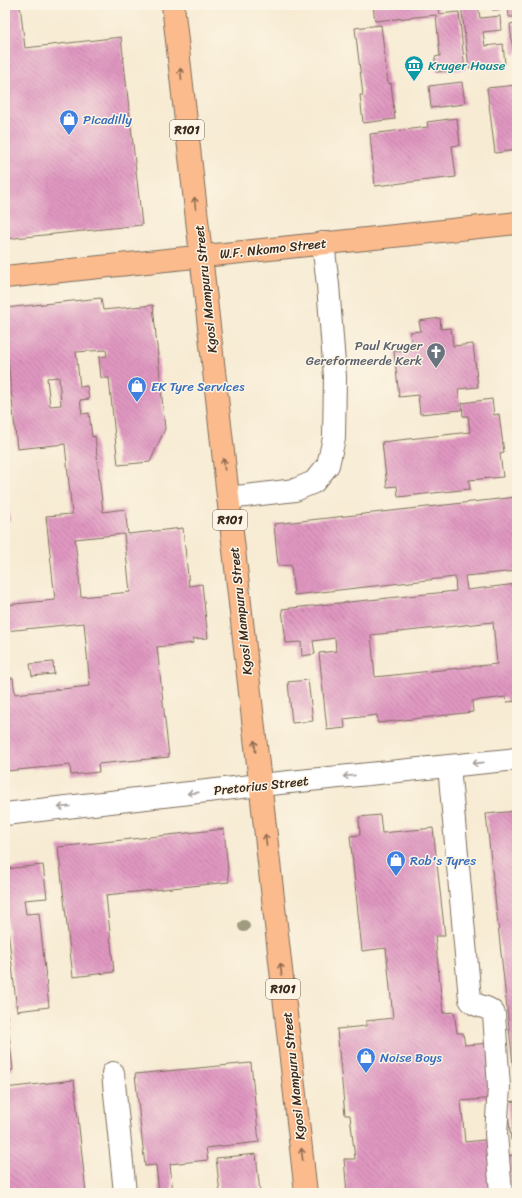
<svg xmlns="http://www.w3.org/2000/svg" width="522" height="1198" viewBox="0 0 522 1198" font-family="Sriracha,sans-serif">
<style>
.building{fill:url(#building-back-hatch);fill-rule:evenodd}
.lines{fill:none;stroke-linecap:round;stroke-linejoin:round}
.minor-casing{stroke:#7d6e5d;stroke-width:24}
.major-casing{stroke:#7d6e5d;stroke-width:24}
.minor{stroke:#fff;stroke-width:22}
.major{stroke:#fbbb8d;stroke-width:22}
.tree{fill:#9f9b7e}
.oneway{stroke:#916b50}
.oneway2{stroke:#a79f9a}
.labels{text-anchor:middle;stroke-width:3;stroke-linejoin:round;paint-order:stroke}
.shield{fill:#fcf5e5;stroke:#75675a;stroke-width:1}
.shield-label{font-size:12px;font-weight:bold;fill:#3b2a1e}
.culture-label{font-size:13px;fill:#0d838f;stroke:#fcf5e5;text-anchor:start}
.shop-label{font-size:13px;fill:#366cbe;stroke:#fcf5e5;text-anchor:start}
.street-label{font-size:13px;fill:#3b2a1e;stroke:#fcf5e5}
.worship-label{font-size:13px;fill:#5b616d;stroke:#fcf5e5;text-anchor:end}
</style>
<defs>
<pattern id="building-back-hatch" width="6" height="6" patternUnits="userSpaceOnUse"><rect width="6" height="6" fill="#e097c1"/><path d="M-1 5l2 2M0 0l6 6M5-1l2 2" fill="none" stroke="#b77b9c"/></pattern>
</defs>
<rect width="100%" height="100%" fill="#fcf5e5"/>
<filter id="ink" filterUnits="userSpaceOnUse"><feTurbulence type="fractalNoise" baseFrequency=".025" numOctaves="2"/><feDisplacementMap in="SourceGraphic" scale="8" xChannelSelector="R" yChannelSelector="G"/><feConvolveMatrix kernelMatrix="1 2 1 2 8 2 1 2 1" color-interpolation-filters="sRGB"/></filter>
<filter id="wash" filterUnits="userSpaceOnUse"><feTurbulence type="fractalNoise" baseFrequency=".012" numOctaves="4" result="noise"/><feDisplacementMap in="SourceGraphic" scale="16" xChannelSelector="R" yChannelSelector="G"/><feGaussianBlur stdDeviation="0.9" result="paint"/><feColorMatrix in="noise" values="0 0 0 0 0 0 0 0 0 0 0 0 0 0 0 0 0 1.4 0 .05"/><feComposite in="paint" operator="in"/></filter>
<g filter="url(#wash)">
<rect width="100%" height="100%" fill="#f7ebd3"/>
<g id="blocks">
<path class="building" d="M5 5H20L25 48 121 37 142 225 5 239Z
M373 5H438L439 14 459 12 465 70 436 72 435 57 440 56 436 15 375 21Z
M461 5H478L480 18 500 16 501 30 483 32 485 46 503 44 505 64 469 68Z
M493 5H503L504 9 493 10Z
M508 5H517V54H513L510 24 515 23 514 17H509Z
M381 25 388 84 391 83 395 119 363 123 360 95H363L355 28Z
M462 82 465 104 431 108 429 86Z
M517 85V150L495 153 487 88Z
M457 118 460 145 452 146 456 177 375 186 370 134 428 127 427 122Z
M101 298 103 310 153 305 165 429 150 462 118 465 109 378H101L99 357 107 356 106 350 76 352 80 387 87 386 89 399 80 400 82 414 89 413 92 437 95 436 103 512 125 509 128 534 183 528 189 586 202 584 208 638 193 639V643L157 647 169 757 98 764 99 772 71 775 70 765 7 771V764H5V678H13L15 694 90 686 84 623 5 631V605L55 600 46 516 72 514 65 444 17 449 5 330V308ZM59 377 61 405 50 406 47 378ZM124 534 130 592 81 597 75 539Z
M440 318 441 329 451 328 453 346 473 344 478 387 458 389 461 410 420 414 418 395 399 397 394 351 412 349 410 332 421 331 419 321Z
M492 399 494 415 499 414 504 453 500 454 503 477 469 480 470 489 398 497 397 486 387 487 382 442 470 432 468 416H463L462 403Z
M517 497V571L465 576 467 590 517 584V701L507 702 506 697 472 701 473 712 378 723 377 715 344 719 345 728 327 730 319 653 336 651 335 638 313 641 315 654 302 656 301 642 286 643 282 609 456 591 455 577 294 595 291 565 278 566 274 524ZM493 622 497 664 375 677 371 635Z
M5 509H9L10 521 5 522Z
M53 662 54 674 32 676 30 664Z
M308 680 313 721 292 723 288 682Z
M517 811V1092H516L486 814Z
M380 815 382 833 433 828 445 936H435L443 1013 454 1012 457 1033H463L465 1045 490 1043 495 1098 461 1101 465 1142 493 1139 499 1193H347L344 1159H355L350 1115H345L337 1029 366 1026V1021L393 1018 386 948 362 951 350 836 360 835 359 817Z
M224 829 229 882 106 895 114 972 73 977 58 847Z
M43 865 47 898 24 900 26 914 39 913 49 1007 17 1011 5 902V869Z
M5 1007H6L13 1070 5 1071Z
M251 1063 259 1142 206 1148 208 1160 170 1164 173 1193H159L156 1165 145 1166 135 1074Z
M74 1080 86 1193H5V1088Z
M517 1101V1139L511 1140 507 1102Z
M256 1154 260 1193H220L216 1158Z
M517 1155V1193H509L505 1156Z"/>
</g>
</g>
<g filter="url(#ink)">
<use href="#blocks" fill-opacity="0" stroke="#7d6e5d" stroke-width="1"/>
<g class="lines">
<defs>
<path id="minor" d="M228 498 295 490 314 482 328 465 334 438 335 377 328 285 323 243
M449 766 470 999C474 1008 489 1005 494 1014L499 1087 496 1134 501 1193
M5 814 260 785 517 759
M113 1073 125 1193"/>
<path id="major" d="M173 5 306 1193
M5 277 517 223"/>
</defs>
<use href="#minor" class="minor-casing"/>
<use href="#major" class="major-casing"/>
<use href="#minor" class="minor"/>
<use href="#major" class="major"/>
</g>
<circle class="tree" cx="244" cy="926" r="6"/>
<defs><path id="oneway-shaft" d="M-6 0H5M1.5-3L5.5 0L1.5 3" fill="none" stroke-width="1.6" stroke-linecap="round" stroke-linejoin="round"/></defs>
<g class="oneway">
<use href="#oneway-shaft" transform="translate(181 74) rotate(-96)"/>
<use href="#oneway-shaft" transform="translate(195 203) rotate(-96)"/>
<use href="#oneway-shaft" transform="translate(224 464) rotate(-96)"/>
<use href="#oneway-shaft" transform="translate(255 746) rotate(-96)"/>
<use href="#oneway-shaft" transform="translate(266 840) rotate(-96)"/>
<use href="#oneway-shaft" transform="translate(281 969) rotate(-96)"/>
<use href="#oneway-shaft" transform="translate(302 1154) rotate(-96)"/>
</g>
<g class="oneway2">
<use href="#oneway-shaft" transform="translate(478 763) rotate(174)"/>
<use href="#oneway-shaft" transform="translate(349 776) rotate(174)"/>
<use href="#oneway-shaft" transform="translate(193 793) rotate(174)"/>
<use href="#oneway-shaft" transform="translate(64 807) rotate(174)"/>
</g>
</g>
<defs>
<symbol id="museum-pin" viewBox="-11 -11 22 30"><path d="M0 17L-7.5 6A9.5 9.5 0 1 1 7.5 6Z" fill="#0f9aa8" stroke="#fcf5e5"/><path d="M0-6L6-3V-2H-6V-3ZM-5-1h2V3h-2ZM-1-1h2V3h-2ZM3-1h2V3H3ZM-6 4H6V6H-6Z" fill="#fff"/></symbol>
<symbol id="shop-pin" viewBox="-11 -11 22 30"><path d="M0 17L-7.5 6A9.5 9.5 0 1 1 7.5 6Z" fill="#3f7fe0" stroke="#fcf5e5"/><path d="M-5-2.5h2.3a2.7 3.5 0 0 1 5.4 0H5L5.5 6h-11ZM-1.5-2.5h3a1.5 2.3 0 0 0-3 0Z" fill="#fff"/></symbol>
<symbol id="church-pin" viewBox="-11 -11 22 30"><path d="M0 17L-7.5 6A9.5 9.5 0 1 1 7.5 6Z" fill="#6b7280" stroke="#fcf5e5"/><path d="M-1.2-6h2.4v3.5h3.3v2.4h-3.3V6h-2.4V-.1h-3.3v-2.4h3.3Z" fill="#fff"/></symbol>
</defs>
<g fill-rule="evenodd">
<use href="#museum-pin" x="403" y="54" width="22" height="30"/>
<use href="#shop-pin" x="58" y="108" width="22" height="30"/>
<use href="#church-pin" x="425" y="341" width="22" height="30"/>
<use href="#shop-pin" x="126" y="375" width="22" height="30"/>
<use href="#shop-pin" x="385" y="849" width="22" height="30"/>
<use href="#shop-pin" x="355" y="1046" width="22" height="30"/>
</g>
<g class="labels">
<g class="shield">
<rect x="170" y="120" width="34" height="20" rx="3"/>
<rect x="213" y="510" width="34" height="20" rx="3"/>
<rect x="266" y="979" width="34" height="20" rx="3"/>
</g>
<g class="shield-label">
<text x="187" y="134">R101</text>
<text x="230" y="524">R101</text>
<text x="283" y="993">R101</text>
</g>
<g class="culture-label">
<text x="428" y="70">Kruger House</text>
</g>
<g class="shop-label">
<text x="83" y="124">Picadilly</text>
<text x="151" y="391">EK Tyre Services</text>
<text x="410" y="865">Rob's Tyres</text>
<text x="380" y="1062">Noise Boys</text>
</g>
<g class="street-label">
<text transform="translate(273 248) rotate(-6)" y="5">W.F. Nkomo Street</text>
<text transform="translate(205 289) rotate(-96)" y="5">Kgosi Mampuru Street</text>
<text transform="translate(240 611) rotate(-96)" y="5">Kgosi Mampuru Street</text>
<text transform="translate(261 785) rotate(-6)" y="5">Pretorius Street</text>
<text transform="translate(293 1076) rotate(-96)" y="5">Kgosi Mampuru Street</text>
</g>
<g class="worship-label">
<text x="422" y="350">Paul Kruger<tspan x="422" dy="15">Gereformeerde Kerk</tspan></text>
</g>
</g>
<rect width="522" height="1198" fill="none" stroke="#fcf5e5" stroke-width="20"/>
</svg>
